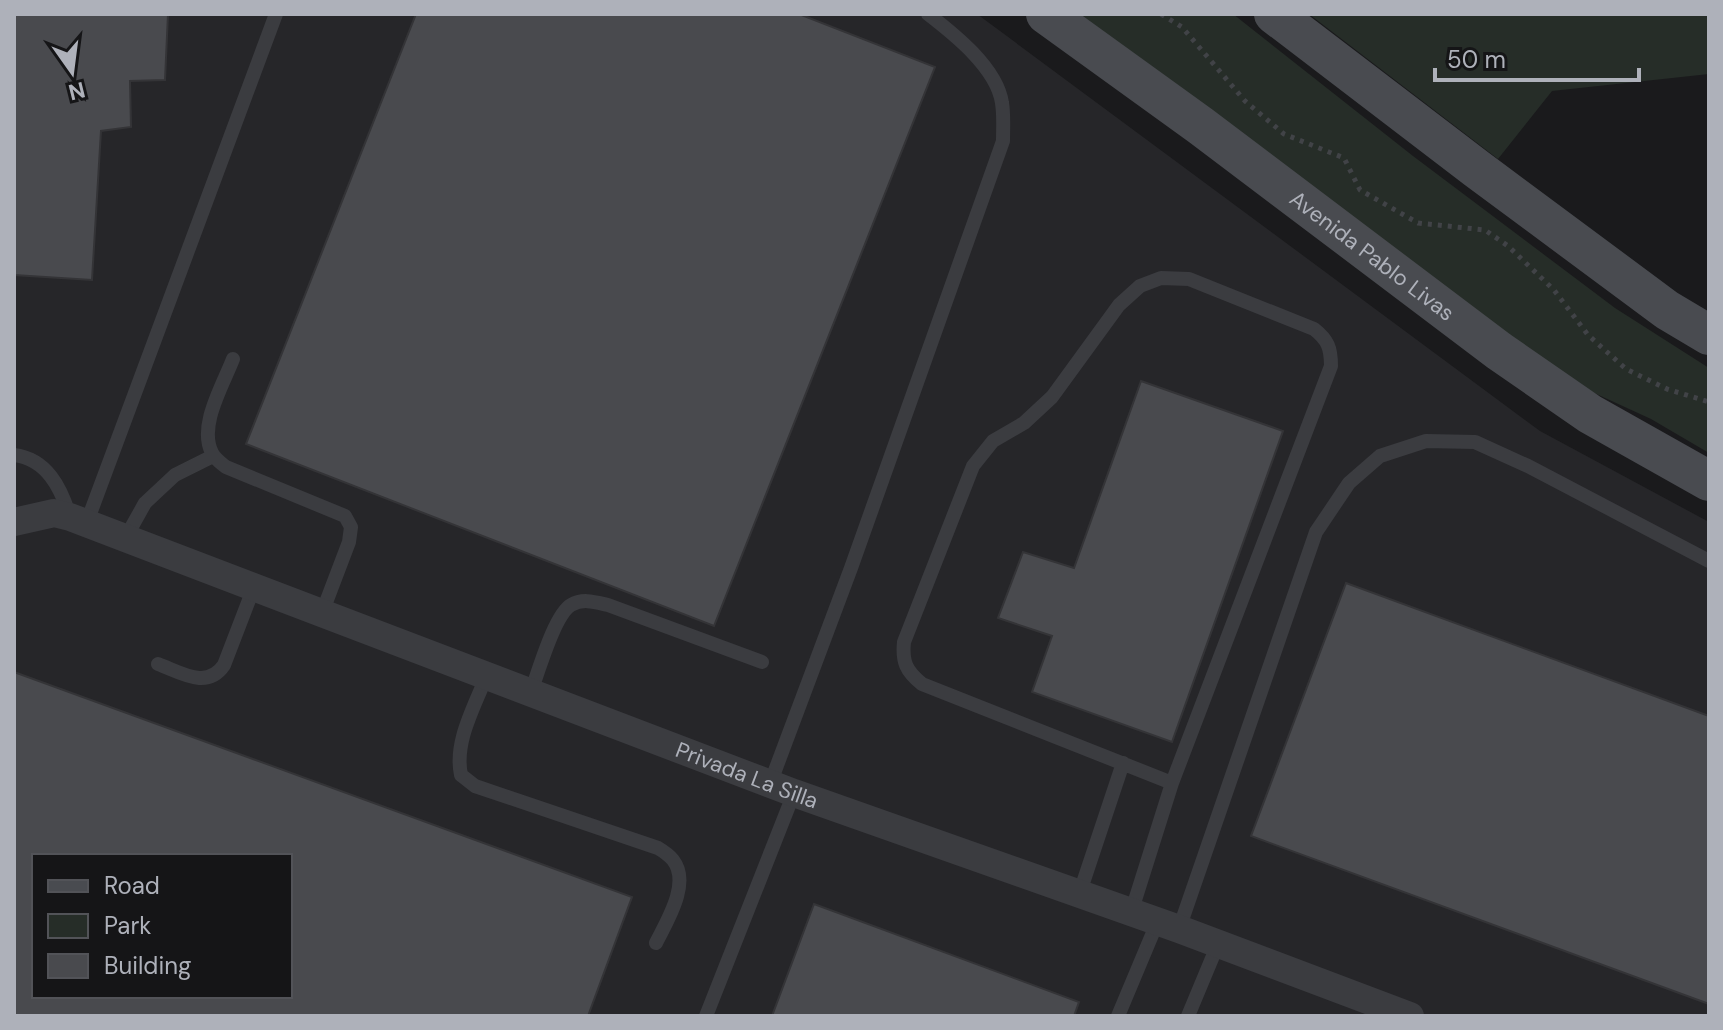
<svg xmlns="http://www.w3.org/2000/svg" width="1723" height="1030" viewBox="0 0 1723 1030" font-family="'DM Sans',sans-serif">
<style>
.built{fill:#262629;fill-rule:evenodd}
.green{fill:#262d28}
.building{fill:#494a4e;stroke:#343437;stroke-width:2;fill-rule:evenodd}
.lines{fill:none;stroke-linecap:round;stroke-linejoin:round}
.path{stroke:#414347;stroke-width:5;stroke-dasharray:4 6;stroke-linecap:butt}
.lane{stroke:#3b3c40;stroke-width:14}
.street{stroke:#3b3c40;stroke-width:28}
.secondary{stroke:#494b50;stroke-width:40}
.labels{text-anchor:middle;stroke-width:6;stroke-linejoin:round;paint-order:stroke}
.street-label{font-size:22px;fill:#aeb1ba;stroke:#151517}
</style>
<rect width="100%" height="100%" fill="#1a1a1c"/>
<path class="built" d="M14 14H977L1540 431 1709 522V1016H14ZM34 856H290V996H34Z"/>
<path class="green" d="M1064 14H1233L1413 156 1615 308 1709 368V453L1651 419 1555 375Z
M1309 14H1709V74L1552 91 1498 159Z"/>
<path class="building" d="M14 14H168L165 80 130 81 131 127 101 131 92 280 14 275Z
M416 14H799L935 67 714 626 246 444Z
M1141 381 1283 431 1172 742 1032 692 1052 636 998 618 1023 552 1074 568Z
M1346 583 1709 716V1004L1251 836Z
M14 672 632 897 588 1016H14ZM34 856H290V996H34Z
M814 904 1079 1002 1074 1016H772Z"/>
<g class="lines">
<path class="path" d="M1161 14 1182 27 1245 101 1284 134 1344 158 1360 190 1418 223 1485 230 1508 246 1554 290 1588 335 1626 369 1667 389 1709 402"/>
<path class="lane" d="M233 359C223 385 198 426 212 453 215 459 221 463 226 467L345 516 351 527 349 542 322 613
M14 455C47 459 61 488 70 517
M87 522 276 14
M126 537 145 503 175 475 213 456
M158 664C182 673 207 690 224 665L254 587
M486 677C474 708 454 742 461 775L475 786 658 848C663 851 669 855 673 860 691 883 667 921 656 943
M530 694C538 674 554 615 571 605 583 598 595 602 608 605L762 662
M770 784 851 568 1003 141C1003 128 1004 115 1002 103 997 68 954 34 928 14
M1079 895 1123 763
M1131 913 1172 783 1331 366C1331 348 1328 340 1314 329L1189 279 1161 278 1140 286 1119 305 1052 397 1024 423 993 441 973 466 904 642C902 662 906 671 922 684L1172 783
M1179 929 1316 532 1349 483 1380 456 1426 441 1475 442 1528 466 1709 561
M706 1016 794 793
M1118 1016 1157 923
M1188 1016 1218 944"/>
<path class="street" id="s1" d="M14 522 54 513 70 517 794 793 1179 929 1410 1016"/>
<g class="secondary">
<path id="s2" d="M1046 14 1201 126 1499 351 1590 414 1709 481"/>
<path d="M1274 14 1477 169 1667 310 1709 335"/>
</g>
</g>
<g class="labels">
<g class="street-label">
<text dy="8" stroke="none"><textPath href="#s2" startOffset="406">Avenida Pablo Livas</textPath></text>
<text dy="8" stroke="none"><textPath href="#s1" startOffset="782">Privada La Silla</textPath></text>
</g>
</g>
<rect width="1723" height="1030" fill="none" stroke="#aeb1ba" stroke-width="32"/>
<rect x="32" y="854" width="260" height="144" fill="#151517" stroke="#525358" stroke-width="2"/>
<rect x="48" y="880" width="40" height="12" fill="#494b50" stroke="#525358" stroke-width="2"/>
<text x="104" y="894" font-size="24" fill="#aeb1ba">Road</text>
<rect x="48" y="914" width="40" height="24" fill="#262d28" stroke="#525358" stroke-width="2"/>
<text x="104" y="934" font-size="24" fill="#aeb1ba">Park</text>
<rect x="48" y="954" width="40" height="24" fill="#494a4e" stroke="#525358" stroke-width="2"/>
<text x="104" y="974" font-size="24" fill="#aeb1ba">Building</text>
<g transform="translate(72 72) rotate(166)" stroke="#151517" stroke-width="6" paint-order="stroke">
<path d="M0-6L14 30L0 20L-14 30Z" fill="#aeb1ba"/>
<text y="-12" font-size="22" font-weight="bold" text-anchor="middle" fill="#aeb1ba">N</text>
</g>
<path d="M1435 68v12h204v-12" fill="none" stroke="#aeb1ba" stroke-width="4"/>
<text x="1447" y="68" font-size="24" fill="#aeb1ba" stroke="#151517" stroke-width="6" paint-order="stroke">50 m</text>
</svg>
